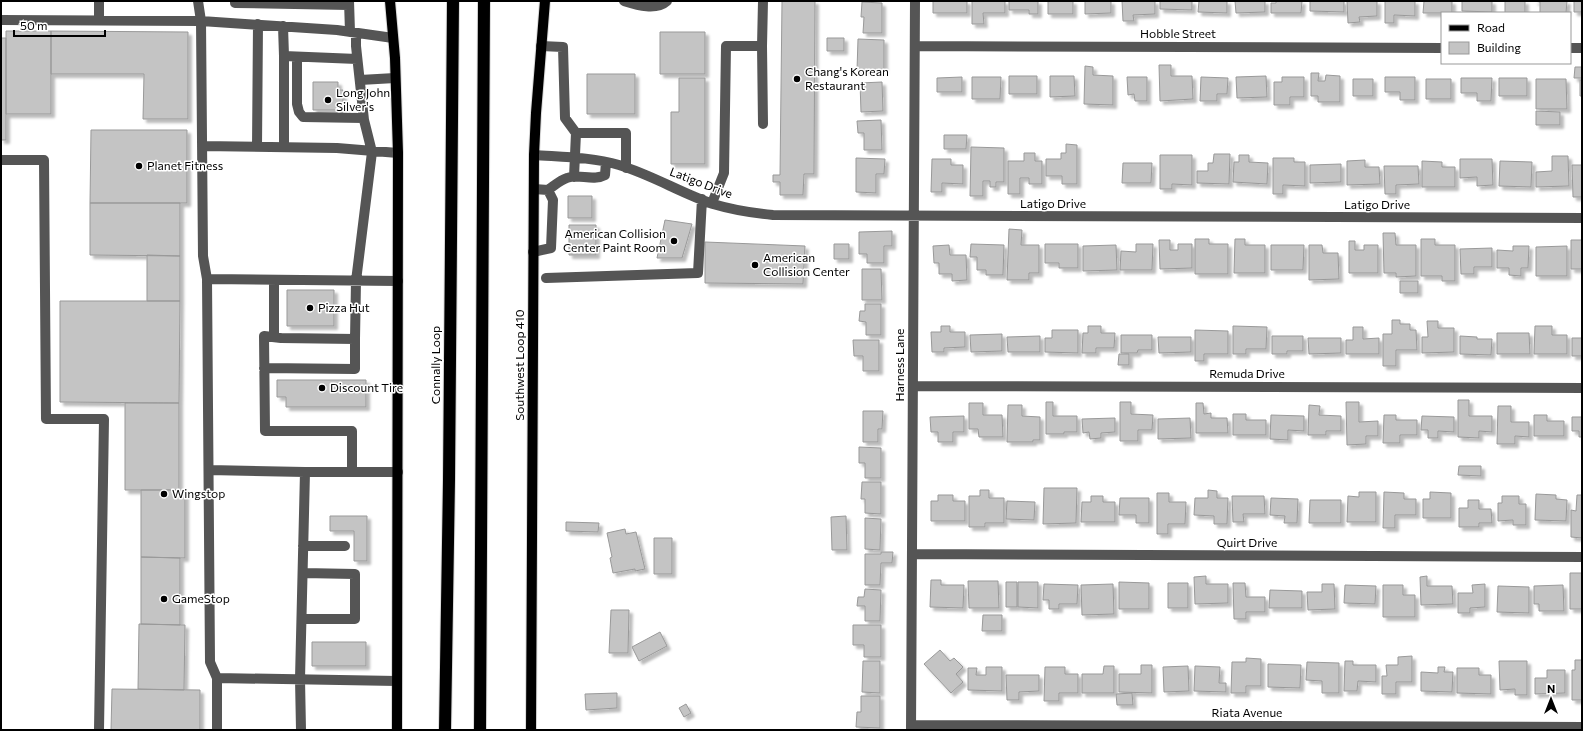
<svg xmlns="http://www.w3.org/2000/svg" width="1583" height="731" viewBox="0 0 1583 731" font-family="Commissioner,sans-serif">
<style>
.building{fill:#c4c4c4;stroke:#999;filter:url(#shadow)}
.lines{fill:none;stroke-linecap:round;stroke-linejoin:round}
.major-casing{stroke:#dbdbdb;stroke-width:12}
.highway-casing{stroke:#dbdbdb;stroke-width:14}
.minor{stroke:#555;stroke-width:10}
.major{stroke:#000;stroke-width:10}
.highway{stroke:#000;stroke-width:12}
.poi-dot{fill:#000;stroke:#fff;stroke-width:1.5}
.labels{text-anchor:middle;stroke-width:3;stroke-linejoin:round;paint-order:stroke}
.street-label{font-size:12px;fill:#000;stroke:#fff}
.poi-label{font-size:12px;fill:#000;stroke:#fff;text-anchor:start}
</style>
<defs>
<filter id="shadow"><feDropShadow dx="3.5" dy="3.5" stdDeviation="1" flood-color="#0004"/></filter>
</defs>
<rect width="100%" height="100%" fill="#fff"/>
<path class="building" d="M782 1H815L814 174H804L803 195H780V182H773V175H780Z
M933 1H967V13H933Z
M972 1H1005V13H983L984 24H972Z
M1009 1H1038V14H1029V10H1009Z
M1048 1H1073V14H1048Z
M1085 1H1111V13L1085 14Z
M1122 1H1155V14L1133 15 1134 21H1123Z
M1160 1H1192V10L1160 9Z
M1199 1H1227V13L1198 12Z
M1235 1H1265V12L1236 13Z
M1276 1H1302L1301 13H1271V3H1276Z
M1310 1H1344V12L1310 11Z
M1347 1H1377V16L1359 17 1360 22 1348 23Z
M1385 1H1415V16L1394 15V23H1385Z
M1424 1H1452V13H1423Z
M1462 1H1492V12L1462 11Z
M1505 1H1525V13H1505Z
M1534 1H1567L1566 13H1540V2Z
M1574 1H1582V12H1574Z
M862 2 882 3V33H863L864 17H861Z
M6 31H51V114H6Z
M51 31 188 32V119H143L144 74H51Z
M660 32H705V74H660Z
M1 38H6V140H1Z
M827 38H844V51H827Z
M858 39 884 40V70H857Z
M1159 65H1171V76H1192L1193 99 1160 101Z
M1085 66 1093 67V75L1113 76V105L1084 104Z
M1575 67H1582V78H1574Z
M1311 73H1319L1318 81H1325L1326 75 1340 76V102H1318V96H1311Z
M587 74H635V114H587Z
M1009 76H1037V94H1009Z
M1050 76H1074L1075 96 1050 97Z
M1266 76 1267 97 1237 98 1236 77Z
M962 77V92H937V78Z
M972 77H1001L1000 99H972Z
M1127 77H1147V101H1135L1134 94 1128 95Z
M1201 77 1228 78 1227 94H1217V101H1200Z
M1282 77H1304V97H1290V105H1274V82H1282Z
M1385 77H1415V100H1400V92H1385Z
M679 78H705V164H671V112H679Z
M1461 78H1492L1491 101H1477V93H1461Z
M1499 78H1527V96H1499Z
M1353 79H1373V96H1353Z
M1426 79H1451V99H1426Z
M1536 79H1566L1567 109H1536Z
M1580 80H1582V96H1580Z
M313 82H338V90H343V110H313Z
M882 82 883 111 861 112 860 83Z
M1536 111 1560 112V125H1536Z
M881 120 882 150H864V133H858L857 121Z
M91 130H187V203H90Z
M944 135H967L966 149H944Z
M1066 144 1077 145V184H1062V176H1046V159H1061V153H1066Z
M971 147 1004 148V182H996V187H990V181H983V196H970Z
M1024 153H1035V161H1042V184H1029V178H1020V194H1008V161H1024Z
M1214 154H1230L1229 184 1197 183V171H1208V163H1213Z
M1160 155H1192V185L1172 184V189H1160Z
M1239 155H1249V162L1268 163 1267 184 1233 182 1234 162H1239Z
M1552 156H1568L1569 186 1536 187V172L1552 171Z
M856 158 885 159 884 174H876V193L856 192Z
M1273 158H1294V162H1305V186L1283 185V194H1273Z
M932 159H951V165H963V184L942 183V192H931Z
M1460 159H1492L1493 185 1477 186V177L1460 178Z
M1365 160V167H1379L1380 184 1347 185V161Z
M1422 161 1442 162V167H1455V187H1422Z
M1500 161 1532 162 1531 187 1499 186Z
M1123 163H1152L1151 183H1122Z
M1341 164V182L1310 183V165Z
M1572 165H1582V197H1573Z
M1384 166H1418L1419 184 1396 185V194H1385Z
M568 196H592V218H568Z
M90 203H180V256L90 255Z
M665 220 692 224 682 258H657Z
M569 225H596V255H569Z
M1009 229 1022 230 1021 245H1039V273H1029V280H1007Z
M892 231V246H884V263H867V254H859V232Z
M1383 233H1395L1396 245H1416V276L1396 277V273H1384Z
M1195 239H1209V244H1228V274H1195Z
M1235 239H1245V245H1265V273H1234Z
M1421 239H1435V245H1455V281H1442V276H1421Z
M1159 240H1170V250H1178V244H1192V268L1160 269Z
M1571 240H1582V269H1571Z
M1349 241H1355V250H1364V245H1378V273H1349Z
M705 242 805 246 803 284 705 283Z
M834 244H849V259H834Z
M971 244 1004 245 1003 275H986V270H977V257H970Z
M1045 244H1078V268H1059V263H1045Z
M1136 244H1153L1152 270H1120L1121 251 1136 252Z
M949 245 950 255H966L967 280 952 281V274H939V263H934L933 246Z
M1116 245 1117 270 1083 271V246Z
M1271 245H1304L1303 270H1271Z
M1309 245H1322L1323 253H1338L1339 279 1309 280Z
M1513 246H1529L1528 268H1521V276L1509 275V268H1497V250L1513 251Z
M1567 246V276H1536V247Z
M1492 248V267H1474V274H1461L1460 249Z
M147 255 180 256V301H147Z
M862 269H881L882 300H862Z
M1400 281H1418V293H1400Z
M287 290H334V326H287Z
M60 301H180L179 403 60 402Z
M865 304H881V335H866V322L859 321 860 311H865Z
M1392 320H1400V324H1410V330H1416L1417 350H1396V366H1383V334H1392Z
M1427 321H1438V328H1454V352L1422 353V337H1428Z
M941 326H950V332H965V347L944 348V352H932L931 332H941Z
M1088 326H1101V333H1115L1114 348H1096V353H1082L1083 333H1088Z
M1233 326 1267 327 1266 349H1246V354H1233Z
M1535 326H1552V335H1567V354H1534Z
M1353 327H1363V339L1379 338V354H1346V340H1353Z
M1052 330H1078V353L1045 352V338H1052Z
M1195 330 1228 331V354H1204V361H1195Z
M1497 333H1529L1530 354H1497Z
M1002 334V351L971 352 970 335Z
M1121 335H1152V350H1138L1137 353H1121Z
M1040 336V352H1008L1007 337Z
M1272 336H1303V351H1287V354H1272Z
M1460 336 1477 337V339H1492L1491 355 1460 354Z
M1158 337H1191V352L1159 353Z
M1308 338H1341V353L1309 354Z
M1572 338H1582V356H1572Z
M853 340H879V371H863V356H854Z
M1119 354H1129V365H1118Z
M277 380H366V407H286V397H277Z
M1458 400H1469V416H1492V432L1479 431V438L1458 437Z
M1046 402H1053V416H1077V432H1064V434H1046Z
M1120 402H1131V414L1153 415 1152 430H1138V441H1120Z
M1346 402H1359V422L1378 421V436H1366V444L1347 445Z
M125 403H179V490H125Z
M969 403H983V415H1002L1003 437H979L978 429H969Z
M1196 403H1203L1204 414 1211 413V418H1227L1228 433H1196Z
M1008 405H1022V416L1040 417V440H1033V442H1007Z
M1309 405 1320 406 1319 415 1341 416V431H1326V435H1308Z
M1498 406H1511V422H1529V437L1515 436V444H1497Z
M863 411H883L882 429H878V442H863Z
M1233 414H1246V420H1266V435H1233Z
M1271 415 1304 416V431L1288 430V440L1270 439Z
M1384 415H1396V420H1417V435H1400V443H1383Z
M1534 415H1547V421H1564V436H1534Z
M964 416V432H953V442H938V432H931L930 417Z
M1422 416 1454 417V432L1438 431V438H1428V430H1421Z
M1572 417H1582V437H1579V431H1572Z
M1115 418V432L1101 433V438L1090 439 1089 432 1083 433 1082 419Z
M1190 418 1191 438 1158 439V419Z
M859 447 881 448V478H865V463H859Z
M1459 466H1481V476L1458 475Z
M862 482H881V514L865 513V499H861Z
M1044 488H1077L1076 523 1043 524Z
M141 490H185V558L141 557Z
M980 490H989V498H1004V523H985V527H969V496H980Z
M1208 490 1217 491V498H1228L1227 524H1214V516L1194 515 1195 498H1208Z
M1359 492H1376V522H1347L1348 496 1359 497Z
M1384 492 1404 493V499H1416V515H1395V528H1383Z
M1430 492 1451 493V518H1423V499H1430Z
M1157 493H1169V502H1186L1185 524H1168V534H1157Z
M1536 494 1556 495V499L1567 500 1566 521 1535 520Z
M938 495H953V501H965V521H931V501H938Z
M1577 495H1582V538L1571 537V510L1576 511Z
M1091 496H1103V502H1115V522H1081L1082 502H1091Z
M1232 496H1264L1265 514H1243L1244 522H1233Z
M1502 496H1519V504H1526V525H1513V520L1498 521V503H1502Z
M1120 498H1149V523H1136V515H1119Z
M1271 498 1298 499 1297 523H1284L1285 516 1270 515Z
M1310 500H1341V523H1309Z
M1468 500H1479V509H1491L1492 523H1479V527H1459V508H1468Z
M1007 501 1035 502 1034 520 1006 519Z
M330 516H367V561H354V531H330Z
M846 516 847 550H832L831 517Z
M865 518 881 519 880 550 865 549Z
M566 522 599 523 598 532 566 531Z
M625 529 626 534 636 532 645 569 635 571V569L613 573 610 558 612 557 607 533Z
M654 538H672V574H654Z
M881 552H893L892 563H881L880 585H865V554H881Z
M141 557 180 558V625L141 624Z
M1570 573H1582V609H1570Z
M1206 576V584H1228V603L1195 604 1194 577Z
M1427 576V586H1452L1453 604 1421 605 1420 577Z
M931 580H941V585H964L963 608 930 607Z
M968 581H998L999 608H969Z
M1006 582H1017V607H1006Z
M1018 582H1038V608L1018 607Z
M1119 582 1149 583V609H1119Z
M1168 583H1188V608H1168Z
M1233 583H1245L1246 597H1265V612H1246V619H1234Z
M1044 584 1078 585 1077 604H1059V609H1049V600H1043Z
M1113 584 1114 614 1082 615 1081 585Z
M1322 584H1334L1335 609 1308 610 1307 592H1322Z
M1485 584V607L1470 608V613H1458V593H1473L1472 585Z
M1345 585 1376 586 1375 604 1344 603Z
M1383 585H1403V595H1415V617H1383Z
M1563 585 1564 611H1539V604H1534V586Z
M1498 586 1529 587V613L1497 612Z
M865 589 881 590 880 621H865V606H857L858 597H864Z
M1270 590 1302 591V608H1269Z
M611 610H629L628 653H609Z
M983 615H1002V631H982Z
M139 624 185 625 184 690 138 689Z
M853 625H881V657H864V645H853Z
M660 632 667 646 639 661 632 647Z
M312 642H366V666H312Z
M940 650 950 661 954 658 963 667 956 674 963 682 951 693 924 664Z
M1412 656V682H1396V694H1382V676H1387L1386 665H1398V657Z
M1246 658 1261 659V686H1246V693H1231L1232 662H1246Z
M1575 660H1582V700H1572V670H1575Z
M863 661H880V693L862 692Z
M1345 661H1353V665H1376V682L1358 681 1357 691H1344Z
M1499 661H1527V695H1515V689L1500 690Z
M1307 662 1339 663V693H1322V681L1306 680Z
M1268 664 1301 665 1300 688 1268 687Z
M1141 665H1152V693L1119 692V674H1141Z
M1104 666H1114V693H1082V674H1103Z
M1188 666 1189 691 1164 692 1163 667Z
M1195 666 1220 667 1219 683H1226V692L1194 691Z
M986 667H1002V691L968 690V668H977L976 675H986Z
M1045 667H1065V674H1078V693H1059V701H1044Z
M1438 667H1445L1444 672H1453L1452 692 1421 691V672L1438 673Z
M1457 668H1479V675H1491V694L1457 693Z
M1547 670H1565V693L1535 694V678H1547Z
M1006 675H1039V691L1019 692V700H1007Z
M112 689 200 690V730H111Z
M617 693V708L586 710 585 694Z
M1132 693 1133 705H1117L1116 694Z
M861 696H880V728L856 727 857 712H861Z
M686 704 691 713 684 717 679 708Z"/>
<g class="lines">
<defs>
<path id="major" d="M390 1 395 58 398 153 397 730
M531 730 534 155 536 113 545 1"/>
<path id="highway" d="M445 730 449 480 453 1
M480 730 484 1"/>
</defs>
<use href="#major" class="major-casing"/>
<use href="#highway" class="highway-casing"/>
<path class="minor" d="M99 1V20
M198 1 201 21 203 256 207 279 210 662 217 678V730
M235 1V3L349 5
M349 1 350 32
M624 1C637 5 656 11 667 1
M1 20 201 21 337 30 393 38
M283 26 284 56
M541 46 563 47 565 118 576 133H626V168
M762 46 763 124
M915 46 1442 48
M1570 48H1582
M297 57V104L299 112 303 117 363 118
M360 80 395 78
M202 146 337 148 398 153
M257 147 258 24
M284 147V56L357 59
M534 155C562 157 592 157 619 165 652 175 681 193 713 204 733 210 752 213 773 215L1582 218
M1 160H44L46 419H104L99 730
M574 177 576 133
M548 190C554 186 560 180 567 178 579 173 592 182 605 175L606 162
M712 203 724 173 726 46H762L763 1
M533 252 551 248 553 200 548 190 534 189
M546 278 698 273 702 199
M207 279 398 281
M274 280V337
M264 368 355 369V339
M913 386 1582 388
M209 470 305 472
M352 472V431H265L264 336 281 338 355 339 356 281 372 152 364 120 356 46V33
M303 546H345
M912 554 1582 557
M302 619H355V574L303 573
M217 678 397 681
M911 725 1582 727
M301 730 300 679 305 472H398
M911 730 915 1"/>
<use href="#major" class="major"/>
<use href="#highway" class="highway"/>
</g>
<g class="poi-dot">
<circle cx="797" cy="79" r="4"/>
<circle cx="328" cy="100" r="4"/>
<circle cx="139" cy="166" r="4"/>
<circle cx="674" cy="241" r="4"/>
<circle cx="755" cy="265" r="4"/>
<circle cx="310" cy="308" r="4"/>
<circle cx="322" cy="388" r="4"/>
<circle cx="164" cy="494" r="4"/>
<circle cx="164" cy="599" r="4"/>
</g>
<g class="labels">
<g class="street-label">
<text x="1178" y="38">Hobble Street</text>
<text transform="translate(701 183) rotate(21)" y="4">Latigo Drive</text>
<text x="1053" y="208">Latigo Drive</text>
<text x="1377" y="209">Latigo Drive</text>
<text transform="translate(436 365) rotate(-90)" y="4">Connally Loop</text>
<text transform="translate(520 365) rotate(-90)" y="4">Southwest Loop 410</text>
<text transform="translate(900 365) rotate(-90)" y="4">Harness Lane</text>
<text x="1247" y="378">Remuda Drive</text>
<text x="1247" y="547">Quirt Drive</text>
<text x="1247" y="717">Riata Avenue</text>
</g>
<g class="poi-label">
<text x="805" y="76">Chang's Korean<tspan x="805" dy="14">Restaurant</tspan></text>
<text x="336" y="97">Long John<tspan x="336" dy="14">Silver's</tspan></text>
<text x="147" y="170">Planet Fitness</text>
<text x="666" y="238" text-anchor="end">American Collision<tspan x="666" dy="14">Center Paint Room</tspan></text>
<text x="763" y="262">American<tspan x="763" dy="14">Collision Center</tspan></text>
<text x="318" y="312">Pizza Hut</text>
<text x="330" y="392">Discount Tire</text>
<text x="172" y="498">Wingstop</text>
<text x="172" y="603">GameStop</text>
</g>
</g>
<rect width="1583" height="731" fill="none" stroke="#000000" stroke-width="4"/>
<rect x="1441" y="12" width="130" height="52" fill="#ffffff" stroke="#999999"/>
<rect x="1449" y="25" width="20" height="6" fill="#000000" stroke="#999999"/>
<text x="1477" y="32" font-size="12" fill="#000000">Road</text>
<rect x="1449" y="42" width="20" height="12" fill="#c4c4c4" stroke="#999999"/>
<text x="1477" y="52" font-size="12" fill="#000000">Building</text>
<g transform="translate(1551 699)" stroke="#ffffff" stroke-width="3" paint-order="stroke">
<path d="M0-3L7 15L0 10L-7 15Z" fill="#000000"/>
<text y="-6" font-size="11" font-weight="bold" text-anchor="middle" fill="#000000">N</text>
</g>
<path d="M14 30v6h91v-6" fill="none" stroke="#000000" stroke-width="2"/>
<text x="20" y="30" font-size="12" fill="#000000" stroke="#ffffff" stroke-width="3" paint-order="stroke">50 m</text>
</svg>
